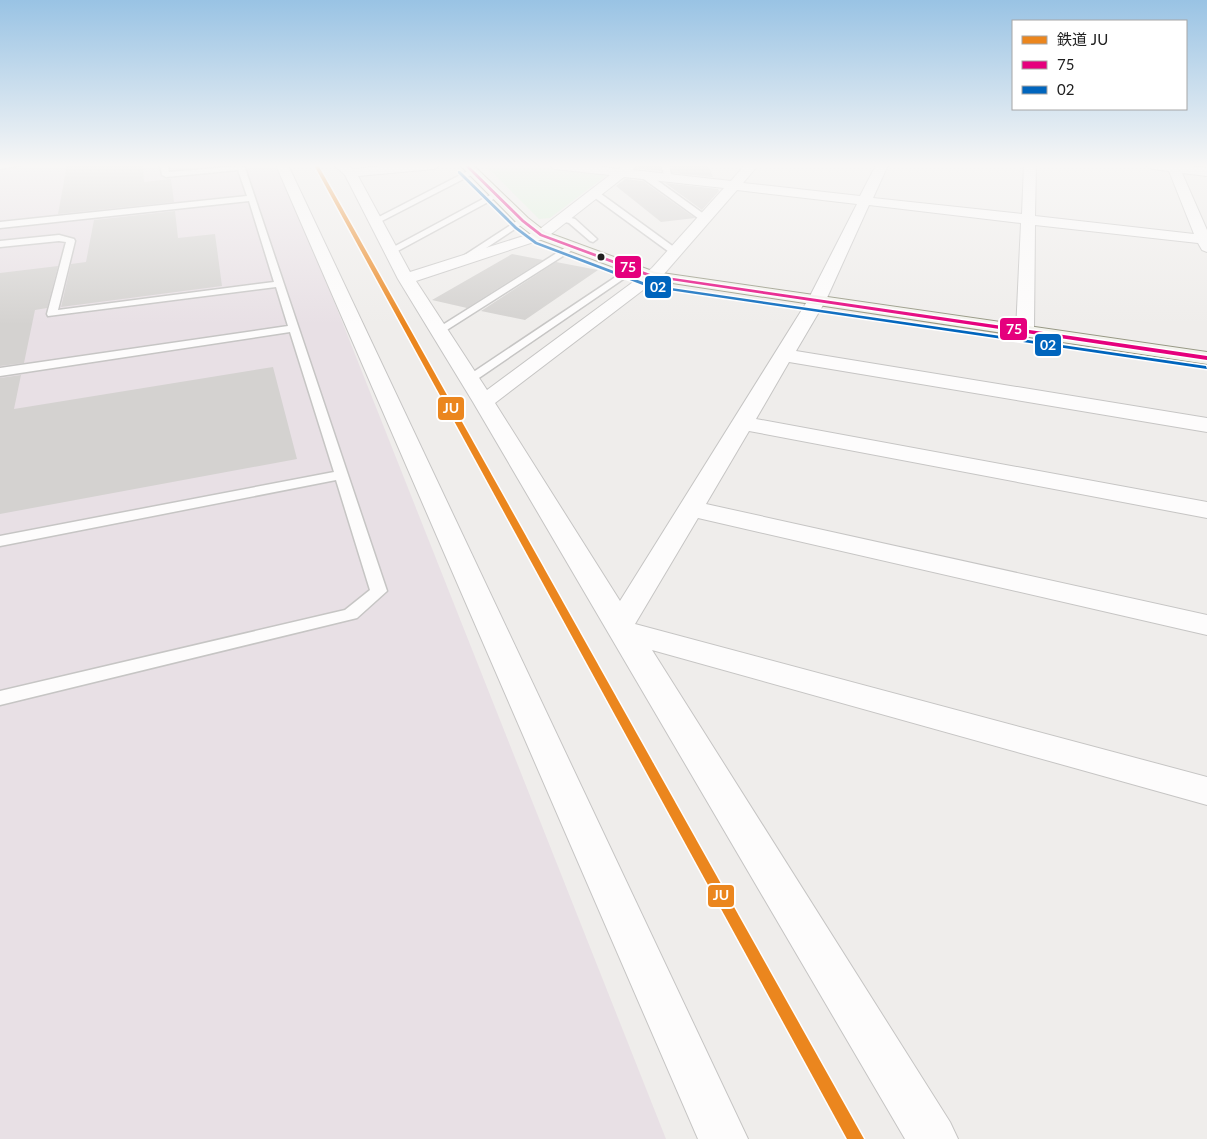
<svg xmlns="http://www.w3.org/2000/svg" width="1207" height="1139" viewBox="0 0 1207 1139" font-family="Lato,'Noto Sans JP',sans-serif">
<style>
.industrial{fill:#e8e0e5}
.park{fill:#dbf1db}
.building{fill:#d4d2d0}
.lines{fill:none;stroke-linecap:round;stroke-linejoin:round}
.lane-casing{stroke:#c6c5c4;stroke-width:3}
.street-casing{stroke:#c6c5c4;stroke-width:2}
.secondary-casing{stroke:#979884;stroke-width:2}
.lane{fill:#fdfcfc;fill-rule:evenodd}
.street{fill:#fdfcfc;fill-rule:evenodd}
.secondary{fill:#f3f3ed;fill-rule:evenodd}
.bus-1-casing{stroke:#fff;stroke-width:3}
.bus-2-casing{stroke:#fff;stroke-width:3}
.bus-1{fill:#e5007d;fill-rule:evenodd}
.bus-2{fill:#0065bd;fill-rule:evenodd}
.rail-1-casing{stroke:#fff;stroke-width:3}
.rail-1{fill:#eb861e;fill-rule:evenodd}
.bus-dot{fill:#212121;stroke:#fff;stroke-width:2}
.line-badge{stroke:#fff;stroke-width:2}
.badge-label{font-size:14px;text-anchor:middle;font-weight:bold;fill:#fff}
</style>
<rect width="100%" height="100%" fill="#efedeb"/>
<path class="industrial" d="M0 165H280L666 1139H0Z"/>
<path class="park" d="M485 165H528L607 175 550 218 539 219Z"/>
<path class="building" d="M67 165H143L144 182 171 179 174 202 58 214Z
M636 165H659L661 171 636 168Z
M671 165H708L713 177 672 173Z
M625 179 643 181 695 218 661 222 616 186Z
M665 183 718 189 719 191 702 210Z
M175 211 178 238 215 234 222 286 61 307 71 264 86 262 94 220Z
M512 254 543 260 467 308 432 300Z
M556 262 598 270 525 320 481 311Z
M58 266 47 308 35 310 24 363 0 366V273Z
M273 367 297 459 0 514V378L21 375 14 409Z"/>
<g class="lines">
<defs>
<path id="lane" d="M0 165H21L0 169Z
M160 165H168L169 172 241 166 245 168 387 591 357 618 0 705V691L345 610 370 590 336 480 0 546V536L334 472 290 332 0 376V368L288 326 276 287 48 316 47 314 66 242 59 241 0 247V241L59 235 74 239 75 241 58 310 274 282 249 201 0 228V222L247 196 238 170 166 177 162 175Z
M661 165H669L672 180H666Z
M470 170 477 172 378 223 371 221Z
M641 173H647L708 217V221H702L641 177Z
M591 191H597L678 250V254H672L591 195Z
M494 193 501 195 394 253 391 254 386 251Z
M561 215 575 219 597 239 593 242 590 241 569 223 558 220 557 218Z
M520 219 527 221 462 264H456L454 262Z
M571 244 574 245V249L442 333H434L433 331Z
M632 266 637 269 635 271 473 382 469 383 463 379Z"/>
<path id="street" d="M276 165H288L748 1139H698Z
M334 165H348L353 169 394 165H440L434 169 358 176 410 272 536 232 610 175 555 169 549 165H588L619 169 624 165H634L635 167 633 170 731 181 745 165H758L743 183 860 196 876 165H888L873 198 1022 214 1024 165H1036L1035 216 1194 234 1169 171 1152 169 1146 165H1182L1207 168V176L1182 173 1207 230V252L1202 250 1198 243 1035 225 1034 331 1032 335 1025 337 1018 335 1016 331 1021 223 869 205 826 300 796 351 1207 418V432L789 362 756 419 1207 502V518L749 431 706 504 1207 615V635L698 518 635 624 1207 777V805L652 650 950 1122 958 1139H905L473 402 398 279 345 175ZM624 177 724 188 652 268 487 390 416 281 546 238ZM737 190 857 204 808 300 620 601 495 403 664 274Z"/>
<path id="secondary" d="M460 165H473L528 218 546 232 655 272 1207 352V364L646 279 536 238 518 224Z"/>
</defs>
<use href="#lane" class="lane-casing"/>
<use href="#street" class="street-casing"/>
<use href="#secondary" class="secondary-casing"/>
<use href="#lane" class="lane"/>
<use href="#street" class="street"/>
<use href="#secondary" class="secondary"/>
<defs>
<path id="bus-1" d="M464 165H468L524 220 542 234 653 275 1207 356V360L650 277 540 236 522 222Z"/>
<path id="bus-2" d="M458 171H460L517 227 537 242 651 285 1206 366 1207 369 648 287 535 244 515 229 458 173Z"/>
</defs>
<use href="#bus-1" class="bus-1-casing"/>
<use href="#bus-2" class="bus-2-casing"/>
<use href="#bus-1" class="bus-1"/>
<use href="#bus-2" class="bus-2"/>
<defs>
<path id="rail-1" d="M314 165H318L864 1139H847Z"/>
</defs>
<use href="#rail-1" class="rail-1-casing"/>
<use href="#rail-1" class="rail-1"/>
</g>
<linearGradient id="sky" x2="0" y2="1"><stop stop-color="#99c3e4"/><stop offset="0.51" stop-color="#f8f7f6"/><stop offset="1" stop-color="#f8f7f6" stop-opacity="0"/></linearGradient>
<rect width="1207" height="325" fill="url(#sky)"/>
<circle class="bus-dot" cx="601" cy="257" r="4.5"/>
<g class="line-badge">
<rect x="614" y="255" width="28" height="24" rx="5" fill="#e5007d"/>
<rect x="644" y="275" width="28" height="24" rx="5" fill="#0065bd"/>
<rect x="999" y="317" width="29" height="24" rx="5" fill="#e5007d"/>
<rect x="1034" y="333" width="28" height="24" rx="5" fill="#0065bd"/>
<rect x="437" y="396" width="28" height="25" rx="5" fill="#eb861e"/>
<rect x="707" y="884" width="28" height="24" rx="5" fill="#eb861e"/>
</g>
<g class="badge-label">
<text x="628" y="272">75</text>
<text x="658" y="292">02</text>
<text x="1014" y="334">75</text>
<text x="1048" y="350">02</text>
<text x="451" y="413">JU</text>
<text x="721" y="900">JU</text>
</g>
<rect x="1012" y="20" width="175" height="90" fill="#ffffff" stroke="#a6a6a6"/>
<rect x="1022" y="36" width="25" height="8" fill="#eb861e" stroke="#a6a6a6"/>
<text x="1057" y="45" font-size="15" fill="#212121">鉄道 JU</text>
<rect x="1022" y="61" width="25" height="8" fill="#e5007d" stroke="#a6a6a6"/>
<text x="1057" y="70" font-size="15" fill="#212121">75</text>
<rect x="1022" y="86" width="25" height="8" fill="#0065bd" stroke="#a6a6a6"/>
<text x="1057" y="95" font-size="15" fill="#212121">02</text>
</svg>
